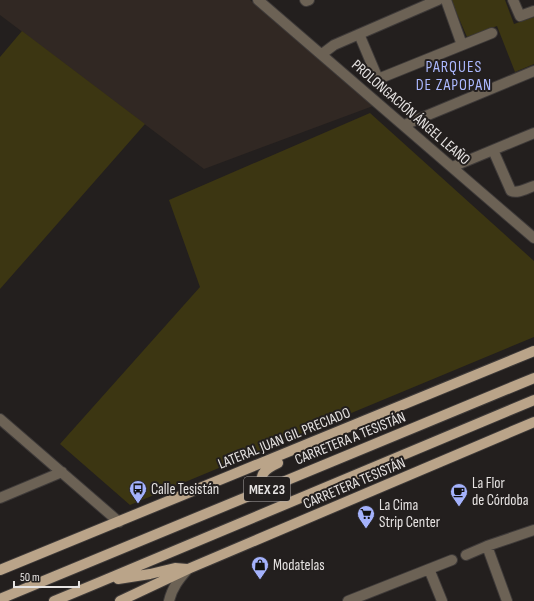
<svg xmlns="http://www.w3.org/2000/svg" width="534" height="601" viewBox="0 0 534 601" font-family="'Sofia Sans Condensed',sans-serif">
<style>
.built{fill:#312823}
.green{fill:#3c3612}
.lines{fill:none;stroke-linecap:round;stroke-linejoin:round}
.minor-casing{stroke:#3e3a39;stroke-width:12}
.major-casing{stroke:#3e3a39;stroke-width:12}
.minor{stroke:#6c6255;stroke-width:10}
.major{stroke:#baa489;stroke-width:10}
.labels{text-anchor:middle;stroke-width:4;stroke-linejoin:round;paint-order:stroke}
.shield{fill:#231f1e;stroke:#aca8a7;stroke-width:1}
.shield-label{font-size:14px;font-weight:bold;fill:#e6e3e2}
.street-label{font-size:15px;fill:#e6e3e2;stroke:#231f1e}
.poi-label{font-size:15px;fill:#e6e3e2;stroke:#231f1e;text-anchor:start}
.neighbourhood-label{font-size:16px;letter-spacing:1px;fill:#acb9ff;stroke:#231f1e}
</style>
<rect width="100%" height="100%" fill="#231f1e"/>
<path class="built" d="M0 0H250L373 106 204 169 0 15Z"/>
<path class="green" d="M451 0H505L514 24 534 17V64L515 72 497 26 467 37Z
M22 31 145 124 0 289V57Z
M370 113 534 261V337L130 505 60 444 200 287 169 200Z"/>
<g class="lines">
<defs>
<path id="minor" d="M258 0 534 238
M305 0 306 1 309 0
M446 0 462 45
M513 0 520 16 534 11
M359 34 378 79 492 33
M322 54 334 45 438 0
M404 125 534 71
M493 150 511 191C518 194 527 188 534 186
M452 167 534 133
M0 419 119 522
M0 498 62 472
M487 546 507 601
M466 555 487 546 534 530
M429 569 442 601
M169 601C172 588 179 579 188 569
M348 601 452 560"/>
<path id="major" d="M260 492C261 474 261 471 278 463
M0 570 534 351
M118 579 150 574 175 568 187 569
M0 599 534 378
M54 601 100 582 534 400
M120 601 188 569 534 422"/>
</defs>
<use href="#minor" class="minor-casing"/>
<use href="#major" class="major-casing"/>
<use href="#minor" class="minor"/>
<use href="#major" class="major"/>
</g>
<defs>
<symbol id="bus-pin" viewBox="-11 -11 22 30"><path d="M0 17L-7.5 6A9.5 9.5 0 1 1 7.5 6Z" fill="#a4b2fc" stroke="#231f1e"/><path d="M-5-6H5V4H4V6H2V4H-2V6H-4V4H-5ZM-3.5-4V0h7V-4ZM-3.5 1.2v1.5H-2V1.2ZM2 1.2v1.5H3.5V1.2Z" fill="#111"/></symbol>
<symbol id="cafe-pin" viewBox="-11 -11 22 30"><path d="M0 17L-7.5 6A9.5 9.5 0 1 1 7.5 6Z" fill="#a4b2fc" stroke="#231f1e"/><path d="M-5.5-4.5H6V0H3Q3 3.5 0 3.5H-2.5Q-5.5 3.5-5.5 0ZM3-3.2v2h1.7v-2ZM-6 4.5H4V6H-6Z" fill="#111"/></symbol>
<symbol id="supermarket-pin" viewBox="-11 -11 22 30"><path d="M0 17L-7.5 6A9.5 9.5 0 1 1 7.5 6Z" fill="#a4b2fc" stroke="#231f1e"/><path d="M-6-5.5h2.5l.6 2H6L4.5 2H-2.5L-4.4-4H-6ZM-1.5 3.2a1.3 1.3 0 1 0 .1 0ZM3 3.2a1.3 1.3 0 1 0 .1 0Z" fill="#111"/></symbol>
<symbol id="shop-pin" viewBox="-11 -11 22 30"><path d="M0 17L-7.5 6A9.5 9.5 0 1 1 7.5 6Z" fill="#a4b2fc" stroke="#231f1e"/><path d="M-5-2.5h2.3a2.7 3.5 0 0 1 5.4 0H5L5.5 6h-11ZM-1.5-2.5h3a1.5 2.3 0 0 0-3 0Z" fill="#111"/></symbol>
</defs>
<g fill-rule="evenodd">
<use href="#bus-pin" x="128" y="479" width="20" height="27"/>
<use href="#cafe-pin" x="449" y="482" width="20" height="27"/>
<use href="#supermarket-pin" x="356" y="504" width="20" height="27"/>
<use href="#shop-pin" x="250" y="555" width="20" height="27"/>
</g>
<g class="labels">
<rect class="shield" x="244" y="477" width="46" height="24" rx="3"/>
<g class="shield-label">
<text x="267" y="494">MEX 23</text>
</g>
<g class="street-label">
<text transform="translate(411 112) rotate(41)" y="5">PROLONGACIÓN ÁNGEL LEAÑO</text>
<text transform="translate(284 438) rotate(-22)" y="5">LATERAL JUAN GIL PRECIADO</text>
<text transform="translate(350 438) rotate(-22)" y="5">CARRETERA A TESISTÁN</text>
<text transform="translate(354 483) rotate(-23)" y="5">CARRETERA TESISTÁN</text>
</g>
<g class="poi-label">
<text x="472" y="488">La Flor<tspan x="472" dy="17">de Córdoba</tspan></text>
<text x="151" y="494">Calle Tesistán</text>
<text x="379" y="510">La Cima<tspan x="379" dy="17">Strip Center</tspan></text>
<text x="273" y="570">Modatelas</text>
</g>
<g class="neighbourhood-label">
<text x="454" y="72">PARQUES<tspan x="454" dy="18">DE ZAPOPAN</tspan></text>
</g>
</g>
<path d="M14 581v6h65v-6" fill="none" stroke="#e6e3e2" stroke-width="2"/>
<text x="20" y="581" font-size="12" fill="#e6e3e2" stroke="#231f1e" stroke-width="3" paint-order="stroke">50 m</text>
</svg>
